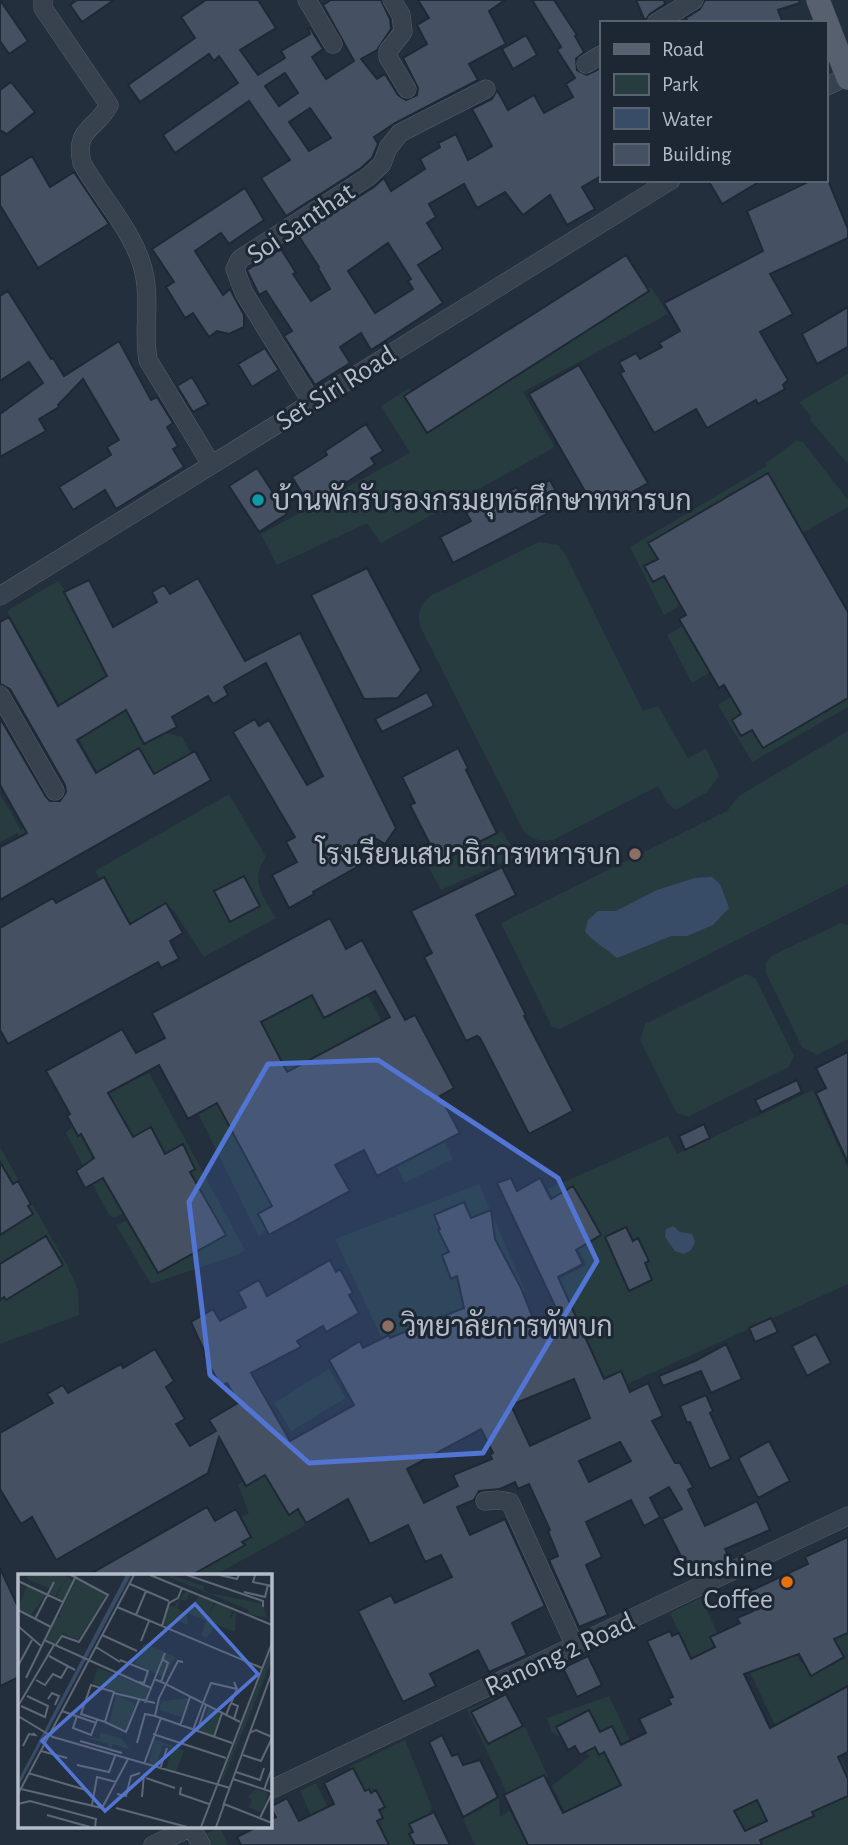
<svg xmlns="http://www.w3.org/2000/svg" width="848" height="1845" viewBox="0 0 848 1845" font-family="'Alegreya Sans',Sarabun,sans-serif">
<style>
.green{fill:#263c3f}
.water{fill:#394c67}
.building{fill:#455162;stroke:#1f2835;stroke-width:2;fill-rule:evenodd}
.lines{fill:none;stroke-linecap:round;stroke-linejoin:round}
.minor-casing{stroke:#565f6c;stroke-width:19}
.major-casing{stroke:#414a57;stroke-width:24}
.minor{stroke:#38414e;stroke-width:18}
.major{stroke:#56606e;stroke-width:23}
.marked{fill:#5274d3;fill-opacity:0.2;stroke:#5274d3;stroke-width:5;stroke-linejoin:round}
.culture-dot{fill:#0f9aa8;stroke:#1d2633;stroke-width:2.5}
.education-dot{fill:#8d6e63;stroke:#1d2633;stroke-width:2.5}
.food-dot{fill:#e8710a;stroke:#1d2633;stroke-width:2.5}
.labels{text-anchor:middle;stroke-width:6;stroke-linejoin:round;paint-order:stroke}
.street-label{font-size:28px;fill:#b4bcc9;stroke:#1d2633}
.poi-label{font-size:28px;fill:#b4bcc9;stroke:#1d2633;text-anchor:start}
.inset-road{fill:none;stroke:#5e6776;stroke-width:2}
.view{fill:#5274d3;fill-opacity:0.15;stroke:#5274d3;stroke-width:3.5}
.inset-edge{fill:none;stroke:#b4bcc9;stroke-width:3.5}
</style>
<rect width="100%" height="100%" fill="#242f3e"/>
<path class="green" d="M651 287 668 314 523 392 555 447 381 543 367 523 277 565 261 534 410 453 381 406 409 388 431 421Z
M848 374V464L810 420 811 416 799 402Z
M796 441 803 442 848 500V507L802 533 649 543 681 605 664 615 630 547 767 466 766 463Z
M539 542 558 545 565 554 643 711 658 706 688 758 706 748 719 776 707 792 676 810 667 803 658 786 553 840C541 842 534 840 524 832L421 628C416 613 420 604 432 595Z
M58 581 91 624 150 729 182 737 193 757 27 851 17 833 0 842V794L21 830 103 782 7 611Z
M683 626 710 672 692 683 667 635Z
M731 697 763 747 848 698V707L752 762 718 705Z
M848 731V884L560 1029 552 1027 501 923 727 811 739 796Z
M229 794 266 857C249 881 263 896 276 918L204 957 172 908 128 931 95 871Z
M502 831 517 856 441 890 428 866Z
M841 923 848 925V1039L817 1055 802 1047 766 973V962L773 955Z
M351 966 395 1044 290 1205 259 1237 176 1068Z
M746 974 756 979 794 1056 789 1067 687 1117 676 1112 640 1040 645 1024Z
M149 1073 245 1250 237 1255 151 1284 116 1225 126 1221 123 1214 114 1218 109 1215 66 1133 105 1094Z
M813 1090 848 1168V1284L603 1395 556 1281 586 1265 548 1189 668 1136 677 1154Z
M437 1127 453 1159 405 1183 389 1152Z
M0 1147 67 1265 78 1289 79 1315 0 1344Z
M479 1184 525 1291 383 1341 335 1239Z
M329 1369 346 1398 291 1431 274 1403Z
M252 1474H273L313 1521 215 1575 144 1576 249 1513 238 1485Z
M701 1598 723 1645 695 1664 670 1613Z
M848 1630V1731H778L747 1666 794 1649 801 1663Z
M609 1696 666 1818 832 1738 848 1774V1845H581L552 1786 590 1756 552 1732 547 1718Z
M496 1697 512 1731 524 1725 548 1777 507 1798V1793L467 1710Z
M405 1740 432 1807 416 1845H352L374 1813 349 1767Z
M316 1783 328 1808 312 1817 300 1791Z
M499 1798 500 1817 510 1811 527 1845H475L463 1819Z
M220 1827 228 1845H206L202 1836Z"/>
<path class="water" d="M712 877 720 884 729 908 713 925 687 936H671L617 958C606 948 594 943 585 931L588 920 598 911H616L657 890 695 878Z
M673 1226 680 1232 692 1234 695 1242 691 1250 684 1254 675 1251 665 1237 666 1229Z"/>
<path class="building" d="M0 0 28 41 9 54 0 41Z
M77 0H114L82 22 70 5Z
M206 0H258L276 28 240 50 258 75 285 58 281 51 310 34 308 29 310 28 323 49 312 57 326 79 354 61 323 5 331 0H381L390 19 391 29 377 50 361 59 377 79 385 74 398 95 406 100 417 95 418 88 403 58 427 44 417 25 429 18 418 0H505L489 11 506 44 469 64 478 80 395 123 374 137 378 144 372 158 361 168 286 216 261 178 290 160 249 101 175 153 163 135 238 83 219 56 214 61 209 54 140 102 128 85 195 38 181 17ZM285 73 298 93 279 106 265 86ZM310 108 331 138 309 151 289 122Z
M532 0H554L577 35 575 36 584 52 576 59 577 70 587 75 601 68V176L582 187 595 209 567 225 550 195 523 215 505 192 477 208 464 184 429 204 436 217 427 223 443 249 418 265 443 303 371 350 361 333 340 347 350 363 315 385 284 336 292 331 266 291 259 295 247 270 281 249 296 273 293 274 311 301 330 289 318 268 319 267 298 235 374 187 384 178 391 191 425 169 420 159 440 147 438 143 456 134 468 160 492 146 472 109 492 99 497 90 508 110 534 95 544 113 573 97 566 84 575 78 557 50 561 47ZM388 243 411 279 408 281 413 289 375 313 348 271Z
M636 0H664L665 4 650 14 645 21Z
M705 0H799L800 3 778 10 783 23H688L686 18 700 9Z
M526 35 537 55 513 69 502 49Z
M11 82 35 112 7 134 0 130V90Z
M32 156 50 187 74 172 109 224 38 268 0 205V176Z
M708 180H762L722 204Z
M812 180H828L848 229V238L770 274 793 314 760 332 788 380 783 385 785 389 758 404 756 400 707 428 696 409 654 433 620 373 624 371 619 362 636 353 640 359 662 347 659 343 680 331 664 303 763 251 747 211Z
M245 188 264 220 229 244 221 233 195 251 223 295 230 289 244 315V327L229 334 217 331 209 337 193 313 185 318 166 287 174 282 152 249Z
M626 255 649 291 427 433 404 396Z
M8 291 51 359 53 358 64 376 119 341 151 400 157 397 173 423 167 427 178 446 173 449 184 467 116 509 105 490 73 510 59 487 111 455 107 447 119 440 83 379 58 405 59 407 39 419 46 431 0 457V414L43 383 29 362 0 381V296Z
M848 307V347L817 364 802 334Z
M265 348 279 370 252 387 238 364Z
M579 365 648 483 597 512 529 394Z
M192 377 208 404 193 412 177 386Z
M366 424 383 451 371 458 375 464 310 506 292 477 327 455 325 451Z
M257 468 287 514 259 532 229 486Z
M768 473 848 612V698L763 748 752 730 741 736 732 720 741 714 724 685 719 688 679 619 686 615 664 576 653 582 644 566 658 559 648 543Z
M550 480 558 495 542 504 547 514 453 563 440 537 471 521 466 513 517 487 521 495Z
M367 568 421 670 398 698 364 699 311 595Z
M198 578 245 661 300 633 396 828 385 844 373 837 356 846 364 863 313 892 314 894 289 908 272 875 297 862 286 842 295 837 233 732 255 719 259 726 269 720 307 785 323 776 266 663 224 687 228 695 213 704 208 696 172 717 177 727 144 744 126 710 77 740 96 773 139 748 154 774 195 751 211 780 0 900V847L27 833 0 785V718L46 797 50 801H60L66 792 65 785 10 689 0 684V622L9 617 58 706 107 676 64 592 89 580 113 627 157 602 152 592 164 585 170 594Z
M427 692 434 706 382 732 375 719Z
M458 748 468 768 466 770 497 833 439 862 410 805 415 803 402 777Z
M502 867 516 895 476 915 526 1015 524 1016 573 1111 529 1134 480 1038 477 1036 466 1041 424 957 432 953 411 911Z
M244 876 260 906 230 922 214 891Z
M104 877 130 924 166 903 183 933 170 941 179 959 161 968 158 962 8 1044 0 1030V928L53 898 56 903Z
M330 918 346 949 362 940 405 1020 415 1015 454 1088 440 1096 460 1133 377 1176 364 1150 335 1165 350 1191 269 1235 258 1214 272 1206 217 1103 188 1119 159 1065 108 1093 133 1137 151 1127 165 1154 183 1144 195 1169 190 1172 226 1235 158 1273 103 1178 85 1188 76 1171 94 1158 81 1134 78 1136 67 1116 70 1114 46 1071 122 1029 136 1053 165 1038 152 1013ZM375 991 390 1017 287 1072 261 1022 312 995 324 1018Z
M848 1052V1163L816 1093 826 1088 816 1068Z
M797 1080 802 1092 761 1112 755 1100Z
M704 1124 710 1138 685 1150 679 1136Z
M0 1162 13 1184 18 1181 31 1204 28 1206 33 1214 0 1235Z
M511 1178 517 1191 540 1178 551 1199 573 1186 586 1208 601 1235 576 1250 583 1264 558 1277 604 1379 621 1371 630 1392 648 1383 663 1416 652 1421 675 1463H680L693 1487 688 1490 705 1526 757 1501 770 1530 725 1549 730 1559 702 1573 697 1562 687 1568 662 1519 682 1509 669 1487 650 1498 660 1517 644 1526 631 1500 586 1522 602 1557 586 1565 608 1615 579 1627 549 1560 558 1556 548 1531 550 1530 529 1484 518 1489 515 1482 500 1489 479 1491 474 1500 457 1507 470 1535 505 1519 545 1606 512 1623 527 1655 489 1672 478 1650 430 1674 436 1686 403 1702 358 1611 391 1595 395 1603 452 1577 441 1555 425 1562 408 1525 370 1544 348 1499 306 1523 298 1509 289 1515 265 1475 246 1486 219 1437 208 1473 56 1560 32 1517 21 1524 0 1489V1433L53 1403 47 1394 63 1385 68 1393 121 1364 123 1368 155 1349 174 1381 166 1387 185 1419 176 1424 190 1446 216 1431 209 1420 238 1403 227 1383 221 1386 204 1356 206 1355 191 1322 213 1309 220 1321 246 1307 238 1292 259 1280 267 1296 330 1260 336 1272 340 1269 353 1293 349 1295 359 1313 326 1332 323 1326 297 1341 301 1347 251 1373 290 1441 354 1405 329 1360 360 1341 363 1348 389 1335 390 1338 464 1308 457 1276 451 1279 442 1255 449 1252 438 1230 440 1229 434 1215 464 1202 471 1218 491 1210 495 1239 521 1288 540 1336 564 1325 497 1183ZM574 1379 590 1418 530 1446 511 1405ZM481 1429 493 1453 490 1455 492 1459 453 1475 458 1486 424 1503 407 1469ZM620 1442 631 1461 589 1482 579 1461Z
M626 1227 633 1241 638 1238 649 1261 645 1263 652 1280 629 1291 605 1237Z
M46 1236 63 1265 6 1300 4 1297 0 1300V1264Z
M771 1318 778 1332 755 1342 749 1328Z
M816 1334 831 1363 807 1376 792 1346Z
M726 1344 742 1379 711 1393 701 1371 663 1386 659 1376 695 1361Z
M706 1395 713 1411 710 1413 731 1459 710 1469 690 1422 687 1423 680 1406Z
M769 1441 790 1481 758 1498 738 1458Z
M207 1507 215 1521 236 1509 251 1537 242 1542 245 1545 190 1576H87Z
M848 1537V1633L834 1639 844 1657 811 1676 799 1654 744 1674 770 1728 848 1686V1752L838 1757 848 1779V1796L812 1812 814 1816 760 1840 762 1845H528L504 1795 544 1775 563 1813 621 1785 604 1752 599 1755 595 1747 580 1755 575 1746 568 1750 556 1727 589 1710 600 1732 612 1726 621 1745 646 1733 639 1719 671 1704 668 1699 673 1697 647 1641 670 1631 672 1636 679 1633 691 1659 715 1647 710 1637 740 1623 737 1618 753 1611 744 1594 808 1564 805 1557ZM757 1800 767 1821 745 1831 734 1811Z
M0 1568 19 1609V1677L0 1686Z
M588 1656 602 1685 577 1697 563 1668Z
M506 1694 523 1726 488 1744 471 1712Z
M442 1735 452 1756 458 1754 463 1765 480 1760 498 1797 463 1817 429 1742Z
M353 1768 365 1791 369 1789 371 1793 376 1790 385 1807 379 1810 383 1818 377 1821 389 1845H241L237 1837 259 1826H270V1820L276 1817 270 1807 287 1798 299 1821 334 1804 324 1783Z
M434 1812 450 1845H415L409 1834 413 1832 409 1824Z"/>
<g class="lines">
<defs>
<path id="minor" d="M43 0V8L109 105C96 130 74 128 82 163 102 200 138 235 145 278 150 305 143 332 148 360L211 464
M307 0 333 44
M392 0 401 15 403 32 388 51V57L407 89
M656 23 694 0
M586 64 601 55
M825 87 848 76
M311 401 244 293 235 269 240 259 368 177 382 164 388 148 400 133 486 89
M0 596 671 180
M0 695 55 791
M485 1501 498 1500 510 1502 575 1646
M270 1790 848 1516
M192 1827 201 1845
M153 1845 194 1826"/>
<path id="major" d="M818 0 848 78"/>
</defs>
<use href="#minor" class="minor-casing"/>
<use href="#major" class="major-casing"/>
<use href="#minor" class="minor"/>
<use href="#major" class="major"/>
</g>
<path class="marked" d="M378 1060 558 1178 597 1261 483 1453 309 1463 210 1375 189 1202 268 1064Z"/>
<circle class="culture-dot" cx="258" cy="500" r="7"/>
<g class="education-dot">
<circle cx="635" cy="854" r="7"/>
<circle cx="388" cy="1326" r="7"/>
</g>
<circle class="food-dot" cx="787" cy="1582" r="7"/>
<g class="labels">
<g class="street-label">
<text transform="translate(300 222) rotate(-34)" y="10">Soi Santhat</text>
<text transform="translate(335 387) rotate(-32)" y="10">Set Siri Road</text>
<text transform="translate(559 1653) rotate(-25)" y="10">Ranong 2 Road</text>
</g>
<g class="poi-label">
<text x="272" y="510">บ้านพักรับรองกรมยุทธศึกษาทหารบก</text>
<text x="621" y="864" text-anchor="end">โรงเรียนเสนาธิการทหารบก</text>
<text x="402" y="1336">วิทยาลัยการทัพบก</text>
<text x="773" y="1576" text-anchor="end">Sunshine<tspan x="773" dy="32">Coffee</tspan></text>
</g>
</g>
<g transform="translate(18 1574)">
<rect width="254" height="254" fill="#242f3e"/>
<path d="M10 1H46L55 7 45 27 38 23 47 6 37 22 31 20 33 15 9 5ZM152 1 186 12 185 16 191 19 245 30 249 44 230 40 231 36 151 3ZM59 3 88 22 60 66 44 59 37 70 28 66 39 43H44L41 41ZM9 11 29 20 12 42 0 35ZM168 17 172 18 168 27 163 25 159 34 169 39 181 22 196 28 191 40 198 29 214 36 211 46 218 37 217 58 198 51 189 64 183 61 188 47 169 39 170 51 156 45 150 53 144 50 149 31 156 33ZM126 69 158 83 145 103 117 89ZM254 72V86L204 208V203ZM80 94 131 114 127 127 74 109ZM98 120 117 130 108 156 91 151ZM171 124 163 143 141 136 144 127ZM191 133 202 139 196 162 181 157ZM83 158 104 165 112 176 95 170 93 176 90 170 63 162 81 165ZM136 165 166 177 158 197 148 194 155 174 145 171 138 191 131 189ZM238 215 250 219 244 239 231 233 234 225 229 223Z" fill="#263c3f"/>
<path d="M108 1H113L0 213V207Z" fill="#394c67"/>
<path class="inset-road" d="M132 1 254 51M169 1 245 27V33M202 1 219 5 221 1M237 1 235 8 254 12M0 7 45 28M112 10 151 27M226 18 247 23 250 11M99 33 244 94M0 36 33 53M118 41 128 17M17 45 36 8M0 52 23 72M144 52 151 29 160 24 164 14M84 61 119 77M26 66 133 114M123 67 131 47M37 72 44 62 61 68 90 21 53 1M78 73 102 88M31 82 57 96M102 86 130 97 126 109 121 108M0 92 14 66M8 104 58 2M136 105 148 110 160 87 165 88M18 106 27 111 35 100 43 104 50 92M143 108 150 89 144 85M73 111 96 118 87 148 63 140ZM96 119 137 129M30 125 34 119 41 122 37 131M127 129 147 79M185 129 193 109 219 115M213 129 220 132 216 145M0 132 36 71M3 132 27 143 30 132 9 122M44 137 78 149M208 141 219 115 216 108M0 142 35 163 212 214M59 142 55 154 73 161 79 146M87 148 108 158 121 126M162 152 172 123M175 156 185 129M179 158 188 131M231 159 238 156 254 163M135 160 208 184M196 163 204 139M62 167 104 179M119 169 127 140 137 142M214 169 137 142 141 124 148 110 222 148M5 172 11 160 17 161 15 159M23 177 49 184M225 181 243 187 254 164M126 190 143 144M59 191 91 198 97 182M142 195 149 174M218 198 242 206 246 194M10 199 68 216M128 204 157 214M215 205 254 218M163 213 162 220 191 230M3 215 84 234 110 185M246 216 254 194M0 220 116 1M99 220 108 222 113 202 122 199M124 223 126 200M0 230 12 227 78 245 77 253M206 230 254 249M74 231 79 203 98 208M205 232 254 98M98 234 169 253M29 241 72 253M242 244 253 221M183 253 254 69M198 253 206 231"/>
<path class="view" d="M177 30 240 100 87 237 24 167Z"/>
<rect width="254" height="254" class="inset-edge"/>
</g>
<rect x="600" y="21" width="228" height="161" fill="#1d2633" stroke="#59626f" stroke-width="2"/>
<rect x="614" y="44" width="35" height="10" fill="#56606e" stroke="#59626f" stroke-width="2"/>
<text x="662" y="56" font-size="21" fill="#b4bcc9">Road</text>
<rect x="614" y="74" width="35" height="21" fill="#263c3f" stroke="#59626f" stroke-width="2"/>
<text x="662" y="91" font-size="21" fill="#b4bcc9">Park</text>
<rect x="614" y="108" width="35" height="21" fill="#394c67" stroke="#59626f" stroke-width="2"/>
<text x="662" y="126" font-size="21" fill="#b4bcc9">Water</text>
<rect x="614" y="144" width="35" height="21" fill="#455162" stroke="#59626f" stroke-width="2"/>
<text x="662" y="161" font-size="21" fill="#b4bcc9">Building</text>
</svg>
